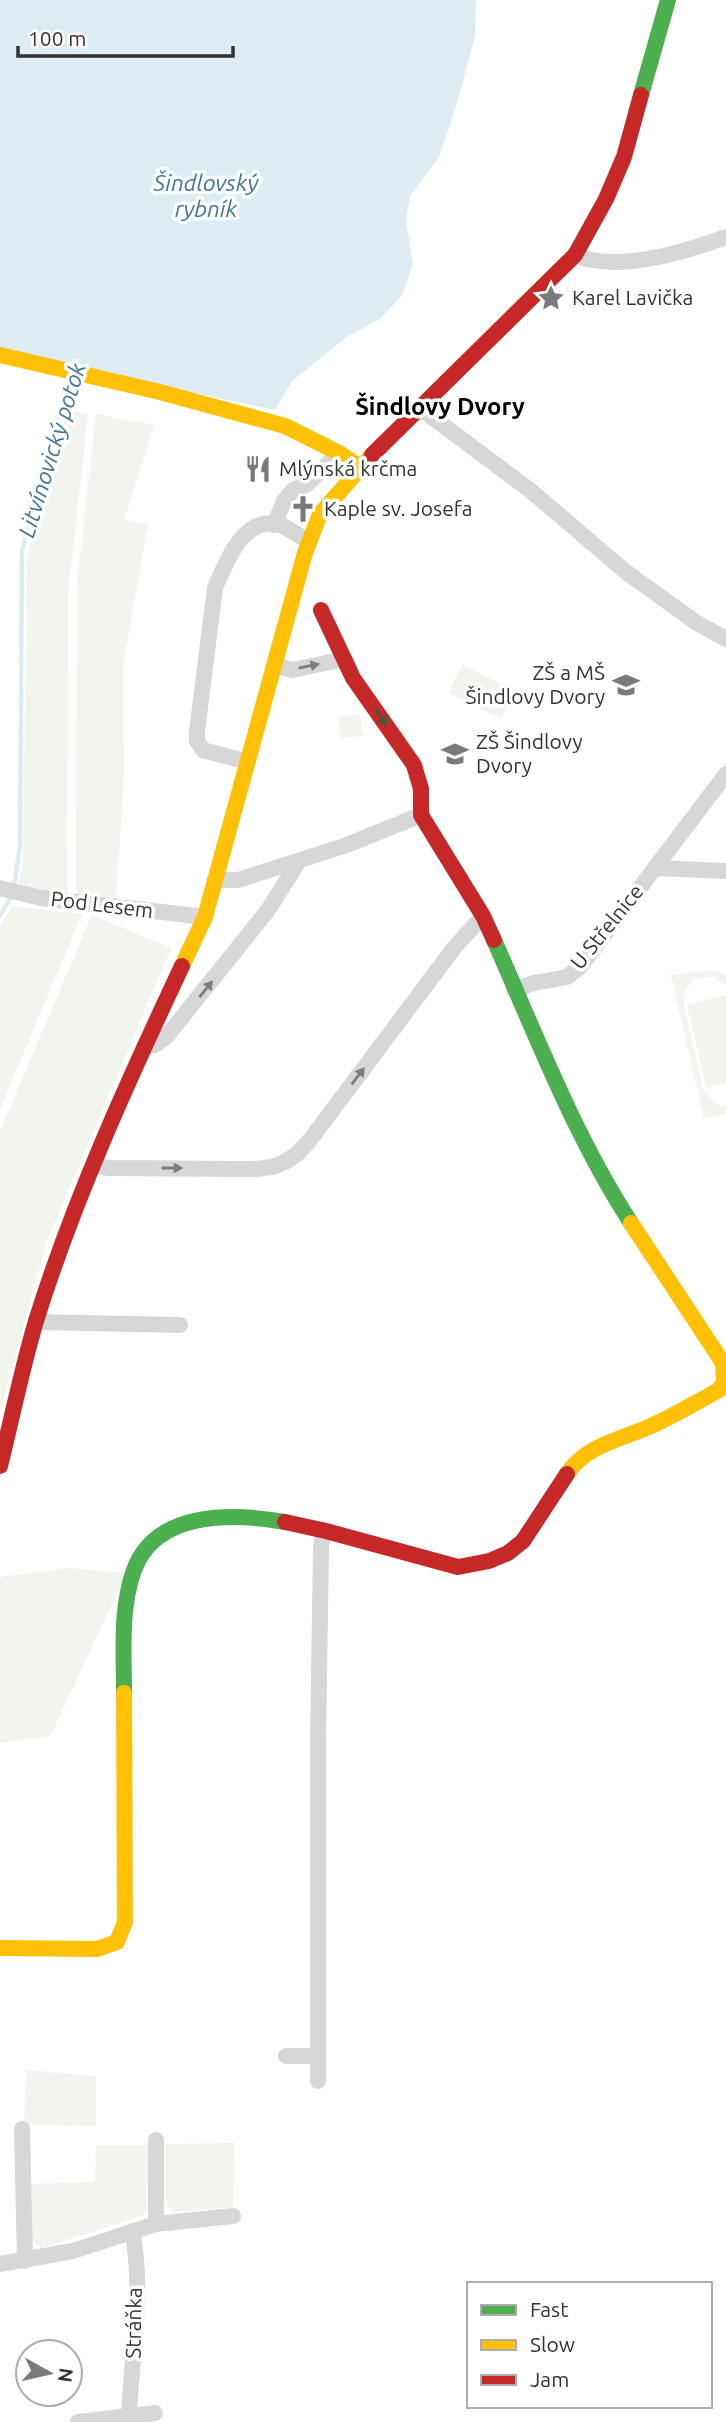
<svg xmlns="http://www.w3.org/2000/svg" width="726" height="2422" viewBox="0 0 726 2422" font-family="Ubuntu,sans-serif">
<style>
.green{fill:#f1f5ed}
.water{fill:#ddebf3}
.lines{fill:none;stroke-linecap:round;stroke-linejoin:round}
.stream{stroke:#ddebf3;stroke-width:4.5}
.street{stroke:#d7d7d7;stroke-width:16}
.fast{stroke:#4caf50;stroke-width:16}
.slow{stroke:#ffc107;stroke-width:16}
.jam{stroke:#c62828;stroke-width:16}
.oneway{fill:#7d7d7d}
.oneway2{fill:#3c5e3d}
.labels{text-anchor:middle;stroke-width:7;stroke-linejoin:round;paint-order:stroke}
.poi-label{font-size:21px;fill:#333;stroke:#fff;text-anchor:start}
.street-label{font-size:21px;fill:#333;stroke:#fff}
.water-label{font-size:23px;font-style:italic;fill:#3f7597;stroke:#fff}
.quarter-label{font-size:24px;font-weight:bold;fill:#000;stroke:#fff}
</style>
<rect width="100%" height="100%" fill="#fff"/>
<path class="green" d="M67 410 88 414 68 594 67 895 18 888 23 861 27 556Z
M96 414 154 425 124 520 148 524 123 666 124 776 116 900 76 896 77 584Z
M463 664 515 692 501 719 448 693Z
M360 714 363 736 341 738 338 717Z
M12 906 82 914 0 1109V926Z
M92 915 171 948 46 1244 0 1412V1131Z
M711 970 720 971 726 976V985L714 977 696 978 686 988 683 1001 704 1091 716 1104 726 1107V1114L704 1119 671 975Z
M726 995V1083L706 1088 687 1005Z
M68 1568 127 1573 50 1736 0 1743V1577Z
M26 2070 96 2076V2126L24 2125Z
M234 2143 233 2207 174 2212 165 2205V2144Z
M96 2145H148L147 2211 141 2216 41 2248 32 2241 30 2184 95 2182Z"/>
<path class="water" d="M0 0H476L475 37 456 106 439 157 410 196 406 221 413 264 402 295 380 319 348 336 292 381 275 410 0 351Z"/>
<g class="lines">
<path class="stream" d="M14 887 20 846 22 551 57 421 72 378
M0 916 12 895"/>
<path class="street" d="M575 255C617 273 685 252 726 237
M420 408 531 491 626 572 697 623 726 639
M274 525 284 501 293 490 306 485 339 453
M274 665 292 670 345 659
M248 762 203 750 197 741V731L215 588C226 562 244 514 280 525 290 529 300 536 309 542
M655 868 726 871
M215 880H238L344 846 421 815
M0 888 41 898 205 917
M514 990 534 983 567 977 580 967 726 774
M144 1047 155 1045 167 1036 268 910 299 861
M94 1164 106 1168 256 1169 272 1167 285 1162 297 1154 310 1140 454 948 483 916
M36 1322 180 1325
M286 2056H318
M318 2081V1744L321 1546 324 1530
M22 2129 25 2261
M156 2224V2140
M0 2264 73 2251 156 2224 233 2216
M78 2422 155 2413
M129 2422C130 2361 145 2291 132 2231"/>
<path class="fast" d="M641 95 668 0
M494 940C536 1035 574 1135 631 1223
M124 1693C124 1652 120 1609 134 1570 156 1510 234 1513 285 1522"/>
<path class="slow" d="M0 355 160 392 285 426 339 453 360 467
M182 966 205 917 305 553 320 514 372 455
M567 1474C586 1445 620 1440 651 1426 674 1416 697 1402 719 1390L724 1382 723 1363 631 1223
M0 1948 97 1949 117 1942 125 1922 124 1693"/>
<path class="jam" d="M372 455 575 255 606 199 624 157 641 95
M321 610 353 678 414 765 421 789V815L483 916 494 940
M0 1466C12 1418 22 1368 36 1321 74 1199 128 1081 182 966
M285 1522 326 1531 458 1567 489 1561 508 1553 523 1541 567 1474"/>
</g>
<defs><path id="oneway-solid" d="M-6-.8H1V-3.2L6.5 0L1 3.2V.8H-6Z" transform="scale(1.75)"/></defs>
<g class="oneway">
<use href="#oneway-solid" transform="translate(309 666) rotate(-11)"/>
<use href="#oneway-solid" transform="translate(206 989) rotate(-51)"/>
<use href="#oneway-solid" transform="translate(358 1076) rotate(-53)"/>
<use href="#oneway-solid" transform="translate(172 1168)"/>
</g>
<use class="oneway2" href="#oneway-solid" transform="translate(381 717) rotate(55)"/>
<defs>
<symbol id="sight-bare" viewBox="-9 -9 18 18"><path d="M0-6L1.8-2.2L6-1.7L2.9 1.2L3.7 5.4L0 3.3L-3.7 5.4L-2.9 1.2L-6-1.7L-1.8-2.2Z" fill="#7a7a7a" stroke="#fff" stroke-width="2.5" paint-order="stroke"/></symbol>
<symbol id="restaurant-bare" viewBox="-9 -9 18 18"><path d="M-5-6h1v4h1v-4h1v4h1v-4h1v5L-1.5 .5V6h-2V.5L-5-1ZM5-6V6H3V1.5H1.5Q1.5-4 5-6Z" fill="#7a7a7a" stroke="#fff" stroke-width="2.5" paint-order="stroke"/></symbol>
<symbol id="church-bare" viewBox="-9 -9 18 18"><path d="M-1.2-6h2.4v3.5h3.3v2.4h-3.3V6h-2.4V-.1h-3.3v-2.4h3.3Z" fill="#7a7a7a" stroke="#fff" stroke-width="2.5" paint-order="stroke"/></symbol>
<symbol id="school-bare" viewBox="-9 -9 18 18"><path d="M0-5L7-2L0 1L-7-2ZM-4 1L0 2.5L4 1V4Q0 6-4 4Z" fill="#7a7a7a" stroke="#fff" stroke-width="2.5" paint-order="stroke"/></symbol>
</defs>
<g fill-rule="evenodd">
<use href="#sight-bare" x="532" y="279" width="38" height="38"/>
<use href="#restaurant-bare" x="239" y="450" width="38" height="38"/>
<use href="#church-bare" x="284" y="490" width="38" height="38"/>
<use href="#school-bare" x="607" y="666" width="38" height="38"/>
<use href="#school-bare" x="436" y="735" width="38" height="38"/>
</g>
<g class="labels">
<g class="poi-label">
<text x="572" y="305">Karel Lavička</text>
<text x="279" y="476">Mlýnská krčma</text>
<text x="324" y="516">Kaple sv. Josefa</text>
<text x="605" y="680" text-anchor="end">ZŠ a MŠ<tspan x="605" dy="24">Šindlovy Dvory</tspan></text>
<text x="476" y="749">ZŠ Šindlovy<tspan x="476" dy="24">Dvory</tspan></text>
</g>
<g class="street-label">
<text transform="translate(102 905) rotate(7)" y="7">Pod Lesem</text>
<text transform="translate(607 927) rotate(-51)" y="7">U Střelnice</text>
<text transform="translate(134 2323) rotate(-89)" y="7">Stráňka</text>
</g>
<g class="water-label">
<text x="206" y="191">Šindlovský<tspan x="206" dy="26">rybník</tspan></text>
<text transform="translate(52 450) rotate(-73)" y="8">Litvínovický potok</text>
</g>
<g class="quarter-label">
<text x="440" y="415">Šindlovy Dvory</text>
</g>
</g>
<rect x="467" y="2282" width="245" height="126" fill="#ffffff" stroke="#adadad" stroke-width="2"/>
<rect x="481" y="2305" width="35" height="10" fill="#4caf50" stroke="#adadad" stroke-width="2"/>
<text x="530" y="2317" font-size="21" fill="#333333">Fast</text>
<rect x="481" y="2340" width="35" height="10" fill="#ffc107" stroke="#adadad" stroke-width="2"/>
<text x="530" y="2352" font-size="21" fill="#333333">Slow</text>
<rect x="481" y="2375" width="35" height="10" fill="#c62828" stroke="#adadad" stroke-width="2"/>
<text x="530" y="2387" font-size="21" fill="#333333">Jam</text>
<g transform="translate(49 2373) rotate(98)"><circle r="33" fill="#ffffff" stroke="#adadad" stroke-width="2"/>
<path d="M0-5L12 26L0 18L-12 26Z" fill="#7a7a7a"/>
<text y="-10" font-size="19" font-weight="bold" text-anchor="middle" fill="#333333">N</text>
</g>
<path d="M18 46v10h215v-10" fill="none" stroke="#333333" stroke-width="3.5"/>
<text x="28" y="46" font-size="21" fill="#333333" stroke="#ffffff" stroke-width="5" paint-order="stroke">100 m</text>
</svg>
